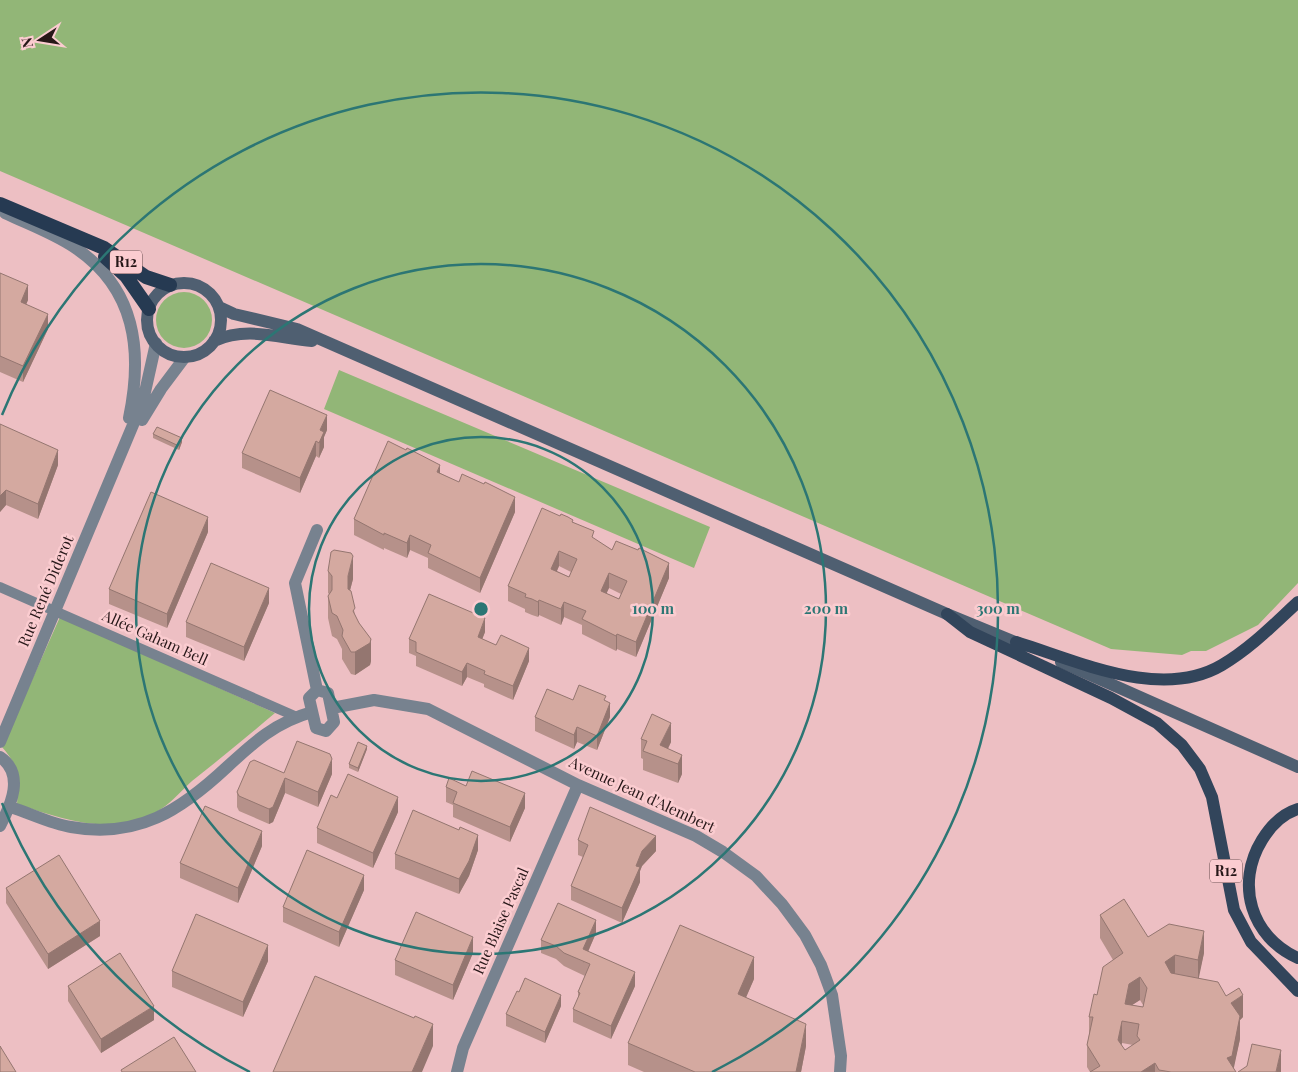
<svg xmlns="http://www.w3.org/2000/svg" width="1298" height="1072" viewBox="0 0 1298 1072" font-family="'Playfair Display',serif">
<style>
.green{fill:#92b677}
.lines{fill:none;stroke-linecap:round;stroke-linejoin:round}
.pedestrian{stroke:#77828f;stroke-width:10}
.minor{stroke:#77828f;stroke-width:12}
.secondary{stroke:#4f5f71;stroke-width:12}
.primary{stroke:#32455b;stroke-width:12}
.trunk{stroke:#263a52;stroke-width:14}
.wall{fill:#b6918a;fill-rule:evenodd}
.shaded-wall{fill:#947670}
.building{fill:#d4a9a0;stroke:#947670;fill-rule:evenodd}
.ring{fill:none;stroke:#2c7674;stroke-width:2.5}
.labels{text-anchor:middle;stroke-width:5;stroke-linejoin:round;paint-order:stroke}
.shield{fill:#fbccd0;stroke:#674d4f;stroke-width:1}
.shield-label{font-size:14px;font-weight:bold;fill:#271718}
.street-label{font-size:15px;fill:#271718;stroke:#fbccd0}
.centre{fill:#2c7674;stroke:#fbccd0;stroke-width:2.5}
.ring-label{font-size:15px;text-anchor:middle;font-weight:bold;fill:#2c7674;stroke:#fbccd0;stroke-width:5;stroke-linejoin:round;paint-order:stroke}
</style>
<rect width="100%" height="100%" fill="#edbfc3"/>
<path class="green" d="M0 0H1298V583L1258 625 1206 651H1191L1182 655 1111 649 0 171Z
M156 320a28 28 0 1 1 56 0a28 28 0 1 1-56 0Z
M339 370 710 527 694 568 324 409Z
M60 617 275 713C248 736 220 759 192 781 182 790 172 802 161 809 117 839 62 819 17 804 19 776 21 769 2 747Z"/>
<g class="lines">
<path class="pedestrian" d="M0 587 297 717"/>
<path class="minor" d="M5 213C28 224 53 233 74 247 136 288 143 351 129 418
M142 420 161 389 185 357
M317 690 295 583 317 530
M317 690 328 693 334 722 326 731 316 728 309 698Z
M332 708 374 700 428 709 578 785 696 836 723 852 756 876 782 904 805 935 821 965 832 995 841 1056 840 1072
M0 742 143 401 156 343
M0 757C25 774 11 805 0 826
M10 807C30 813 51 824 71 827 138 839 181 810 227 767 254 742 276 722 312 712
M457 1072 463 1048 578 785"/>
<path class="secondary" d="M147 320a37 37 0 1 1 74 0a37 37 0 1 1-74 0Z
M219 307 234 314 297 329 947 614 1025 646
M214 341C247 326 278 338 312 341
M1061 662 1298 767"/>
<path class="primary" d="M947 614 970 632 1111 698 1157 723 1182 745 1200 769 1212 797 1234 910 1251 942 1298 991
M1016 642C1078 661 1161 701 1222 665 1251 648 1274 624 1298 602
M1298 809C1282 814 1270 827 1262 840 1235 884 1251 937 1298 958"/>
<path class="trunk" d="M0 204 104 248 146 277 170 285
M105 257 126 276 149 309"/>
</g>
<path class="wall" d="M0 273 28 300 26 304 48 329 23 382 0 372Z
M0 424 58 465 38 519 6 505 0 512Z
M327 430 324 437V447L319 458 316 456 300 493 242 468V453Z
M153 434 182 442 179 450 153 438Z
M440 473 515 512 480 593 428 568V558L410 550 407 558 384 548V550L354 535V519Z
M573 522 594 539 612 550 669 578 636 657 617 649 616 651 582 634V625L564 617 561 625 539 615 538 617 532 615 525 612V609L508 601V586ZM559 566 571 572 569 577 557 571ZM609 588 621 594 619 599 606 593Z
M208 532 167 628 109 604V589Z
M328 571 353 579 350 590 355 615 371 661 370 665 355 675 351 674 342 659V649L337 639 332 636 328 618V596L329 594 328 593Z
M269 603 244 661 186 637V622Z
M485 632 482 639 529 661 513 700 484 687V684L467 677 462 686 416 666V656L409 653V639Z
M573 700 606 701 610 717 597 750 577 742 574 749 535 731V717Z
M641 739 671 742 668 749 682 755V774L678 783 643 770V759L641 758Z
M367 749 358 772 349 768V764Z
M284 773 332 774 318 807 285 793 273 822 269 824 239 811 237 807V792Z
M466 786 525 808 510 842 453 817V805L446 802V787Z
M398 812 373 868 317 843V828Z
M578 840 656 851 642 866 640 871V882L622 923 571 900V886L583 857 578 855Z
M262 846 238 903 180 878V863Z
M478 850 469 876 459 894 395 869V854Z
M6 888 100 936 48 969 6 903Z
M364 890 339 947 283 922V907Z
M1100 915 1148 937 1204 953 1198 978 1226 996 1243 1017 1240 1020V1039L1233 1069 1236 1072H1090L1087 1067V1045L1089 1035V1017L1097 995 1113 960 1100 938ZM1140 1000 1143 1005V1007L1132 1005ZM1122 1043 1133 1045 1125 1050 1121 1045Z
M596 933 588 952 635 986 611 1039 573 1022V1009L578 999V992L585 976 564 966 556 959 541 953V940Z
M473 953 453 1000 395 975V960Z
M268 961 243 1017 172 987V971Z
M754 979 746 997 806 1046 801 1072H644L628 1065V1043Z
M68 986 154 1020 101 1053 68 1001Z
M561 1006 545 1043 506 1026V1014Z"/>
<path class="shaded-wall" d="M28 285V300L21 317V302Z
M48 314V329L23 382V366Z
M327 415V430L324 437V447L319 458 320 430Z
M182 438V442L179 450V446Z
M316 441V456L300 493V478Z
M58 450V465L38 519V504Z
M440 465V480L437 472Z
M6 490V505L0 512V496Z
M515 497V512L480 593V578Z
M208 517V532L167 628V614Z
M410 535V550L407 558V543Z
M559 551V566L551 584V569Z
M353 556V579L348 598V576Z
M669 563V578L636 657V642Z
M609 573V588L601 606V591Z
M269 588V603L244 661V647Z
M539 600V615L538 617V602Z
M564 602V617L561 625V609Z
M485 618V632L478 650V637Z
M617 634V649L616 651V636Z
M371 639V661L370 665 355 675V652Z
M529 648V661L513 700V686Z
M467 663V677L462 686V672Z
M610 703V717L597 750V736Z
M671 723V742L663 758 660 745Z
M577 727V742L574 749V735Z
M367 746V749L358 772V768Z
M682 755V774L678 783V764Z
M332 759V774L318 807V792Z
M285 778V793L273 822 269 824V809Z
M525 793V808L510 842V827Z
M398 797V812L373 868V853Z
M262 831V846L238 903V888Z
M478 835V850L469 876 459 894V879Z
M656 836V851L642 866 640 871V882L622 923V908L636 866 642 851Z
M364 875V890L339 947V932Z
M596 920V933L583 963V949Z
M100 921V936L48 969V954Z
M1204 931V953L1198 982V960Z
M473 937V953L453 1000V985Z
M268 945V961L243 1017V1002Z
M1175 955V978L1165 984V962Z
M754 957V979L738 1016V994Z
M635 972V986L611 1039V1026Z
M1140 977V1000L1129 1007 1125 1004 1129 984Z
M561 995V1006L545 1043V1032Z
M1243 995V1017L1240 1020V1039L1233 1072 1227 1058 1231 1003Z
M154 1006V1020L101 1053V1039Z
M1122 1021V1043L1118 1062V1040Z
M433 1024V1046L422 1072H412Z
M806 1024V1046L801 1072H796Z
M1281 1050V1072H1276Z
M1155 1063V1072H1141Z"/>
<path class="building" d="M0 273 28 285 21 302 48 314 23 366 0 356Z
M270 390 327 415 320 430 324 432 319 443 316 441 300 478 242 453Z
M0 424 58 450 38 504 6 490 0 496Z
M157 427 182 438 179 446 153 434Z
M388 441 406 450 407 448 440 465 437 472 459 482 462 474 484 484 485 482 515 497 480 578 428 553 431 545 410 535 407 543 384 533V535L354 519Z
M151 492 208 517 167 614 109 589Z
M542 508 560 516 561 514 568 517 573 520 572 522 594 531 592 537 612 550 616 541 638 550 639 548 669 563 636 642 617 634 616 636 582 619 586 611 564 602 561 609 539 600 538 602 532 599 525 597 526 594 508 586ZM559 551 577 559 569 577 551 569ZM609 573 627 581 619 599 601 591Z
M334 550 351 553 353 556 348 576V589L351 591 355 608 353 611 359 623 371 639 370 643 355 652H351L342 636 343 630 337 616 332 613 328 596 332 590V576L328 571 331 552Z
M211 563 269 588 244 647 186 622Z
M429 594 485 618 478 637 496 645 501 635 529 648 513 686 484 674 485 671 467 663 462 672 416 652V642L409 639Z
M579 685 606 696 604 700 610 703 597 736 577 727 574 735 535 717 547 689 573 700Z
M652 714 671 723 660 745 682 755 678 764 643 751 647 741 641 739Z
M297 741 330 754 332 759 318 792 285 778 273 807 269 809 239 796 237 792 250 762 254 760 284 773Z
M358 742 367 746 358 768 349 764Z
M472 771 525 793 510 827 453 803 457 792 446 787 449 778 466 786Z
M348 774 398 797 373 853 317 828 331 795 337 798Z
M205 806 262 831 238 888 180 863Z
M590 807 656 836 642 851 636 866 640 867 622 908 571 886 588 845 578 840Z
M413 810 459 830 460 827 478 835 469 861 459 879 395 854Z
M307 850 364 875 339 932 283 907Z
M59 855 100 921 48 954 6 888Z
M1124 899 1148 937 1169 924 1204 931 1198 960 1175 955 1165 962 1171 973 1218 982 1226 996 1239 988 1243 995 1231 1003 1240 1016 1232 1056 1227 1058 1236 1072H1171L1159 1070 1155 1063 1141 1072H1090L1100 1066 1087 1045 1093 1017H1089L1094 994 1097 995 1103 967 1123 953 1100 915ZM1140 977 1147 988 1143 1007 1125 1004 1129 984ZM1122 1021 1139 1024 1137 1036 1140 1040 1125 1050 1118 1040Z
M558 903 596 920 583 949 635 972 611 1026 573 1009 580 993 578 992 590 964 564 953 556 946 541 940Z
M416 912 473 937 453 985 395 960Z
M196 914 268 945 243 1002 172 971Z
M680 925 754 957 738 994 806 1024 796 1072H695L628 1043Z
M120 953 154 1006 101 1039 68 986Z
M315 976 414 1018 415 1016 433 1024 412 1072H273Z
M525 978 561 995 545 1032 506 1014 517 991 519 992Z
M174 1037 196 1072H122L121 1070Z
M1252 1044 1281 1050 1276 1072H1238L1247 1066Z
M0 1046 16 1072H0Z"/>
<g class="ring">
<circle cx="481" cy="609" r="172"/>
<circle cx="481" cy="609" r="345"/>
<path d="M250 1072A517 517 0 0 1 2 803M2 415A517 517 0 1 1 712 1072"/>
</g>
<g class="labels">
<g class="shield">
<rect x="110" y="250.5" width="32" height="23" rx="4"/>
<rect x="1210" y="859.5" width="32" height="23" rx="4"/>
</g>
<g class="shield-label">
<text x="126" y="267">R12</text>
<text x="1226" y="876">R12</text>
</g>
<g class="street-label">
<text transform="translate(46 591) rotate(-67)" y="5">Rue René Diderot</text>
<text transform="translate(155 638) rotate(24)" y="5">Allée Gaham Bell</text>
<text transform="translate(642 795) rotate(25)" y="5">Avenue Jean d'Alembert</text>
<text transform="translate(501 921) rotate(-66)" y="5">Rue Blaise Pascal</text>
</g>
</g>
<circle cx="481" cy="609" r="8" class="centre"/>
<g class="ring-label">
<text x="653" y="614">100 m</text>
<text x="826" y="614">200 m</text>
<text x="998" y="614">300 m</text>
</g>
<g transform="translate(40 40) rotate(258)" stroke="#fbccd0" stroke-width="4" paint-order="stroke">
<path d="M0-4L9 19L0 12L-9 19Z" fill="#271718"/>
<text y="-8" font-size="14" font-weight="bold" text-anchor="middle" fill="#271718">N</text>
</g>
</svg>
